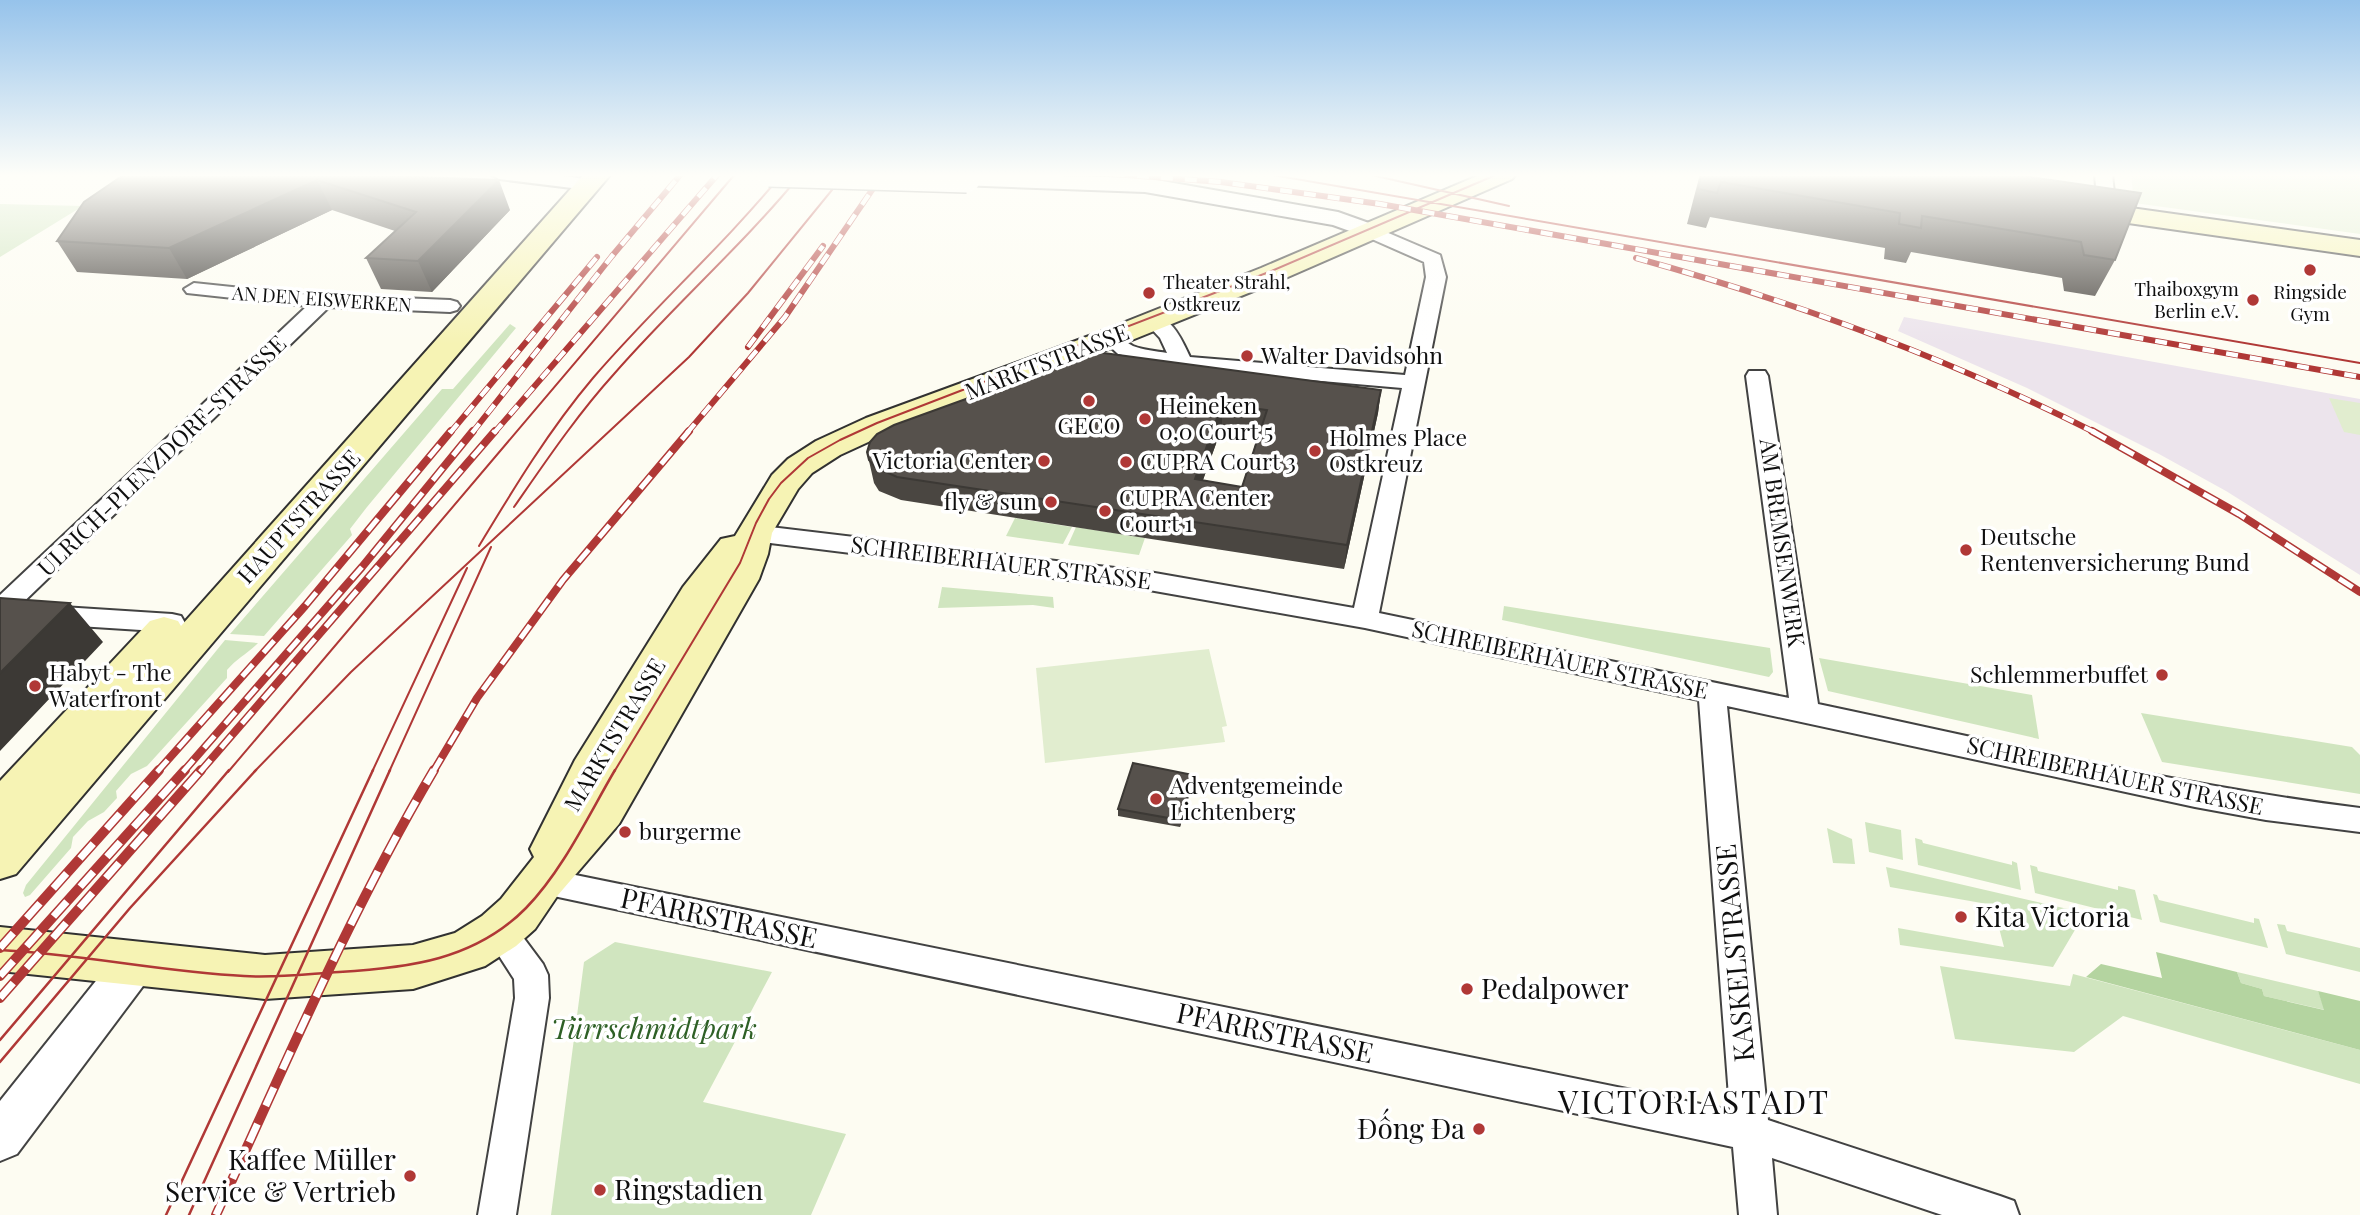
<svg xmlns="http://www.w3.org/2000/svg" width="2360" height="1215" viewBox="0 0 2360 1215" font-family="'Playfair Display',serif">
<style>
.industrial{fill:#ece4ec}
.green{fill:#d0e5bf}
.forest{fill:#b4d4a0}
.pitch{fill:#e1edcf}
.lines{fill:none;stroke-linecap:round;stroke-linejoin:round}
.minor-casing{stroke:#424242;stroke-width:4}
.tertiary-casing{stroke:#424242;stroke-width:4}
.secondary-casing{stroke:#313131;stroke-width:4}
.minor{fill:#fff;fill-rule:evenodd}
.tertiary{fill:#fff;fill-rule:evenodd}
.secondary{fill:#f6f3b4;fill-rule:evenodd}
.tram-far1{stroke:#b03836;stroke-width:2}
.tram{stroke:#b03836;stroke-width:2.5}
.rail-far2-casing{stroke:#b03836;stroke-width:6}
.rail-far1-casing{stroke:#b03836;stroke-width:8}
.rail-casing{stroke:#b03836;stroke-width:10}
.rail-far2{stroke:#fff;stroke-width:4.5;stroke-dasharray:12;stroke-linecap:butt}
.rail-far1{stroke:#fff;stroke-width:5;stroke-dasharray:16;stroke-linecap:butt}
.rail{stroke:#fff;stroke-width:7;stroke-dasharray:20;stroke-linecap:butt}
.tertiary-bridge-casing{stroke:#424242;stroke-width:28;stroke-linecap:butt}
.tertiary-bridge{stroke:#fff;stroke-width:25}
.wall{fill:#4a4641;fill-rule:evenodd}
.shaded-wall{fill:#3c3935}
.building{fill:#56514c;stroke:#3c3935;stroke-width:2;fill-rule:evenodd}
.poi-dot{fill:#b03836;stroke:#fff;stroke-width:2.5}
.labels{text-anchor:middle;stroke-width:7;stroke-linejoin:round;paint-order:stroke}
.far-poi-label{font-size:19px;fill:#0f0f0f;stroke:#fff;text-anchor:start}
.far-street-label{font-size:19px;fill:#0f0f0f;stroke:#fff}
.poi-label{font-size:23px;fill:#0f0f0f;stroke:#fff;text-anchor:start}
.street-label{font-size:23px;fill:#0f0f0f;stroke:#fff}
.near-poi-label{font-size:28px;fill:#0f0f0f;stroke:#fff;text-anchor:start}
.near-street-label{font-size:28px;fill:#0f0f0f;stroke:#fff}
.near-park-label{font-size:28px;font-style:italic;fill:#2e6026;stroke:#fff}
.near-quarter-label{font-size:32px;letter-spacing:2px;fill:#0f0f0f;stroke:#fff}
</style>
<rect width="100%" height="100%" fill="#fdfcf2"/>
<path class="industrial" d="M1904 317 2360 399V575L2226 491 2159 454 2027 388 1898 331Z"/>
<path class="green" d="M0 204 83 206 0 257Z
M510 324 516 328 367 507 350 529 352 535 264 636 230 634 442 389H453Z
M1015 518 1072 527 1063 544 1006 536Z
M1076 527 1145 538 1139 555 1068 545Z
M942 587 1053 597 1054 608 1033 605 938 608Z
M1504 606 1770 648 1773 672 1769 677 1502 620Z
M225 640 258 643C248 653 236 659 227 670V678L147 766 131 774 116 791 117 798 104 812 88 821 73 837 71 848 30 895 25 897 23 893 26 885Z
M1819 658 2032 695 2039 739 1828 691Z
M2141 713 2352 747 2360 755V794L2162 762Z
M1865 822 1901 830 1903 860 1869 852Z
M1827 828 1852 839 1855 864 1833 863Z
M1915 838 1922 840 1923 843 2012 865V861L2017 863 2021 890 1918 865Z
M2030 865 2037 867 2038 871 2118 890V886L2135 890 2142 920 2035 893Z
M1886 867 2085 913 2053 967 1900 945 1898 928 2004 947 1993 905 1890 887Z
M2153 894 2157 895 2159 900 2254 923V918L2259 919 2268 948 2160 922Z
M2277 924 2285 925 2287 931 2360 948V972L2286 954Z
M615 942 772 972 703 1102 846 1134 811 1215H551L584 962Z
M1940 966 2070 986 2073 974 2360 1050V1084L2123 1016 2074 1052 1955 1039Z
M2237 972 2318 991 2325 1010 2264 996 2262 989 2241 983Z"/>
<path class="forest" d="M2156 952 2237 972 2241 983 2262 989 2264 996 2324 1010 2318 991 2360 1001V1050L2086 977 2101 964 2162 978Z"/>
<path class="pitch" d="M2131 174H2357L2360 181V234L2134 203Z
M2329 398 2360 403V435L2344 432Z
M1209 649 1227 726 1222 727 1225 742 1045 763 1036 668Z"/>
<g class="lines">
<defs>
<path id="minor" d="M490 174C510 173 585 173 597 185L588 190 499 179Z
M2095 174H2112L2116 213 2113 217H2101L2098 213Z
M1372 226 1440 255 1446 277 1379 613 1789 698 1746 376 1749 371H1765L1768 376 1818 704C1998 742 2177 785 2360 808V832L2266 820 2195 807 1727 706 1768 1120 2000 1196 2014 1201 2019 1215H1942L1772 1158 1777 1215H1739L1733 1147 530 891 525 881 530 871 541 868 1730 1110 1699 700 1365 628 1149 590 754 541 745 539 742 533 745 527 754 525 1149 572 1354 608 1402 388 1182 369 1118 354 1101 338 1104 334C1119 330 1121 340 1133 346 1143 350 1156 351 1167 353L1160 338 1144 321 1147 317C1170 311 1182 340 1190 357L1405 375 1426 277 1424 262 1365 236 1363 232Z
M194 283 300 294 450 300 457 302 460 306 457 310 450 312 329 307 9 616 0 619V595L307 306 187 293 184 289Z
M47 606 172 614 181 616 185 623 181 630 172 632 47 624 38 622 34 615 38 608Z
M499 917 511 921 543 964 548 975 549 998 516 1215H478L515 998 514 979 483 931 487 921Z"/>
<path id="tertiary" d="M966 174 1145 178 1338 212 1380 227 1384 232 1380 237 1372 239 1333 225 1145 192 959 185 956 180 959 175Z
M134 946 149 952 155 965 149 978 17 1154 0 1161V1101L119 952Z"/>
<path id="secondary" d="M584 174H611L16 874 0 879V781L150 621 164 617 178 621 181 626Z
M1482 174H1516L1512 179 1281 280 1122 344 890 432 840 455 812 473 798 489 772 533 768 554 759 579 619 824 558 895 535 929 516 946 485 966 413 989 265 999 0 971V927L265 955 413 945 455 933 482 916 501 899 534 857 530 849 575 760 683 587 721 539 735 536 772 475 788 459 816 441 866 418 1100 332 1261 268Z
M2081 201 2360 240V256L2072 215 2068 209 2072 203Z"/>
</defs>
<use href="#minor" class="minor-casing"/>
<use href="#tertiary" class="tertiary-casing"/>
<use href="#secondary" class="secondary-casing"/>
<use href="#minor" class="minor"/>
<use href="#tertiary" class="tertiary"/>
<use href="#secondary" class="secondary"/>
<path class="tram-far1" d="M1267 174 2360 363
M1367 174 1509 206
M514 507C546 461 577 415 614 374 674 305 743 245 801 174
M479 546C514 488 549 430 593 378 653 308 723 246 782 174
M228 772 735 174
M254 772 351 672 689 357 748 293 845 174
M372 772 467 568
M389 772 491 547
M614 772 740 563 756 523 769 499 781 483 808 458 840 440 877 423 1269 272 1498 174"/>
<path class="tram" d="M0 950C82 954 162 972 244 976 276 978 307 974 339 972 408 968 475 960 526 908 563 870 588 816 615 770
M0 1040 229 770
M0 1062 130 908 256 770
M166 1215 373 770
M189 1215 390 770"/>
<defs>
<path id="rail-far2" d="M1113 174 1221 182 1380 204 2360 377
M1636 258C1796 302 1948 358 2096 433
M748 347 823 246
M450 433 597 257
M472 433 612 256 681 174
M494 433 718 174
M687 433 785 317 883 174"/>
<path id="rail-far1" d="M2092 431 2239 514 2360 592
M157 772 305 606 451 431
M183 772 362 567 473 431
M200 772 495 431
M433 772 477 698 563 580 689 431"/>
<path id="rail" d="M0 948 159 770
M0 976 185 770
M0 998 201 770
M216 1215C285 1065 350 912 434 770"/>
</defs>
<use href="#rail-far2" class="rail-far2-casing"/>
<use href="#rail-far1" class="rail-far1-casing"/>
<use href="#rail" class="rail-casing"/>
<use href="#rail-far2" class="rail-far2"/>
<use href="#rail-far1" class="rail-far1"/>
<use href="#rail" class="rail"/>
<defs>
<path id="tertiary-bridge" d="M769 174 967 180"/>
</defs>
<use href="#tertiary-bridge" class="tertiary-bridge-casing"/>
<use href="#tertiary-bridge" class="tertiary-bridge"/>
</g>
<path class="wall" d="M388 174 386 176 510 210 432 292 381 289 366 258 395 231 332 210 187 279 77 272 57 241 84 202Z
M1700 174H2010L2115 260 2095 296 2064 291 2062 278 1911 252 1906 263 1884 259 1885 248 1710 217 1706 228 1687 224Z
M1381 390 1378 413 1344 569 901 500 879 491 874 483 867 452 877 434ZM1222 427 1259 432 1242 487 1203 480Z
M1193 782 1180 827 1118 816V809Z"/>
<path class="shaded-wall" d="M339 174H388L363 195Z
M317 180 332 210 187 279 169 248Z
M499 180 510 210 432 292 418 261Z
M1381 390 1378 413 1344 569 1347 545Z
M1222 404V427L1195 502V479Z
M70 603 103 642 0 751V673Z
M1193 775V782L1180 827V820Z"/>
<path class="building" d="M125 174H342L499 180 418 261 366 258 416 212 317 180 169 248 57 241 84 202Z
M1701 174H2010L2141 193 2115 260 2084 255 2081 242 1922 216 1921 228 1899 224 1900 213 1721 182 1717 193 1698 189Z
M1096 352 1381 390 1347 545 897 477 875 467 869 460 867 452 870 442 877 434 894 425ZM1222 404 1267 410 1242 487 1195 479Z
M0 598 70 603 0 673Z
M1133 763 1193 775 1180 820 1118 809Z"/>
<linearGradient id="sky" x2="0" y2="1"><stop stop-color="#96c3eb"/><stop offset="0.51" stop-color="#fefef9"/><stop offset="1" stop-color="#fefef9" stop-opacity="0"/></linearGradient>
<rect width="2360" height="344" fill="url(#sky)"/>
<g class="poi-dot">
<circle cx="2310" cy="270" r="7"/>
<circle cx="1149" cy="293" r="7"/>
<circle cx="2253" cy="300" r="7"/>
<circle cx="1247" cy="356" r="7"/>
<circle cx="1089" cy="401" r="7"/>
<circle cx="1145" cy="419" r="7"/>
<circle cx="1315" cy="451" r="7"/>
<circle cx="1044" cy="461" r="7"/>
<circle cx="1126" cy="462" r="7"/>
<circle cx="1051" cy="502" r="7"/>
<circle cx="1105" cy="511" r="7"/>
<circle cx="1966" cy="550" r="7"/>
<circle cx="2162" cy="675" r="7"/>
<circle cx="35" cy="686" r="7"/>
<circle cx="1156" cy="799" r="7"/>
<circle cx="625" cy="832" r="7"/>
<circle cx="1961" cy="917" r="7"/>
<circle cx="1467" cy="989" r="7"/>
<circle cx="1479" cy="1129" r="7"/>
<circle cx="410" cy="1176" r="7"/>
<circle cx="600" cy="1190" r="7"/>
</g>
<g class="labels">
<g class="far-poi-label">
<text x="1163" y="289">Theater Strahl,<tspan x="1163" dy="22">Ostkreuz</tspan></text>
<text x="2239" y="296" text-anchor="end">Thaiboxgym<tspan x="2239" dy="22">Berlin e.V.</tspan></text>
<text x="2310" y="299" text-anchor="middle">Ringside<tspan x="2310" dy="22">Gym</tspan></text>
</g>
<g class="far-street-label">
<text transform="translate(322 299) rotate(4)" y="7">AN DEN EISWERKEN</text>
</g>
<g class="poi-label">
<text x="1261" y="364">Walter Davidsohn</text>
<text x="1159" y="414">Heineken<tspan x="1159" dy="26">0,0 Court 5</tspan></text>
<text x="1089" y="434" text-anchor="middle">GECO</text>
<text x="1329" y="446">Holmes Place<tspan x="1329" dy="26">Ostkreuz</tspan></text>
<text x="1030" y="469" text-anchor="end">Victoria Center</text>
<text x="1140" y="470">CUPRA Court 3</text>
<text x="1119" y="506">CUPRA Center<tspan x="1119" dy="26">Court 1</tspan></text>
<text x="1037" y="510" text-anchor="end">fly &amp; sun</text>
<text x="1980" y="545">Deutsche<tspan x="1980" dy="26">Rentenversicherung Bund</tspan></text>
<text x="49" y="681">Habyt - The<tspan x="49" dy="26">Waterfront</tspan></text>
<text x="2148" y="683" text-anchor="end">Schlemmerbuffet</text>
<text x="1170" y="794">Adventgemeinde<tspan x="1170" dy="26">Lichtenberg</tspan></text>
<text x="639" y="840">burgerme</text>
</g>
<g class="street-label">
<text transform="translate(1047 362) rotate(-21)" y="8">MARKTSTRASSE</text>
<text transform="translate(162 456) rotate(-44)" y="8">ULRICH-PLENZDORF-STRASSE</text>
<text transform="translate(299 517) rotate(-48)" y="8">HAUPTSTRASSE</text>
<text transform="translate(1782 543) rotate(82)" y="8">AM BREMSENWERK</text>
<text transform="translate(1001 563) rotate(7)" y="8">SCHREIBERHAUER STRASSE</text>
<text transform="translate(1560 660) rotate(12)" y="8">SCHREIBERHAUER STRASSE</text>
<text transform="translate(615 735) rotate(-59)" y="8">MARKTSTRASSE</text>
<text transform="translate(2115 776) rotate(12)" y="8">SCHREIBERHAUER STRASSE</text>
</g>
<g class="near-poi-label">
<text x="1975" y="927">Kita Victoria</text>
<text x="1481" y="999">Pedalpower</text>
<text x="1465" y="1139" text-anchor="end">Đống Đa</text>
<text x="396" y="1170" text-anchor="end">Kaffee Müller<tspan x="396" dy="32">Service &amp; Vertrieb</tspan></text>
<text x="614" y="1200">Ringstadien</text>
</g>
<g class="near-street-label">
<text transform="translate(719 918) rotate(12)" y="10">PFARRSTRASSE</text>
<text transform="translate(1735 953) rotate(-95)" y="10">KASKELSTRASSE</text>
<text transform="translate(1275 1033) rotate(12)" y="10">PFARRSTRASSE</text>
</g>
<g class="near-park-label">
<text x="654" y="1039">Türrschmidtpark</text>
</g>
<g class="near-quarter-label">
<text x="1694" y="1114">VICTORIASTADT</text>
</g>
</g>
</svg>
